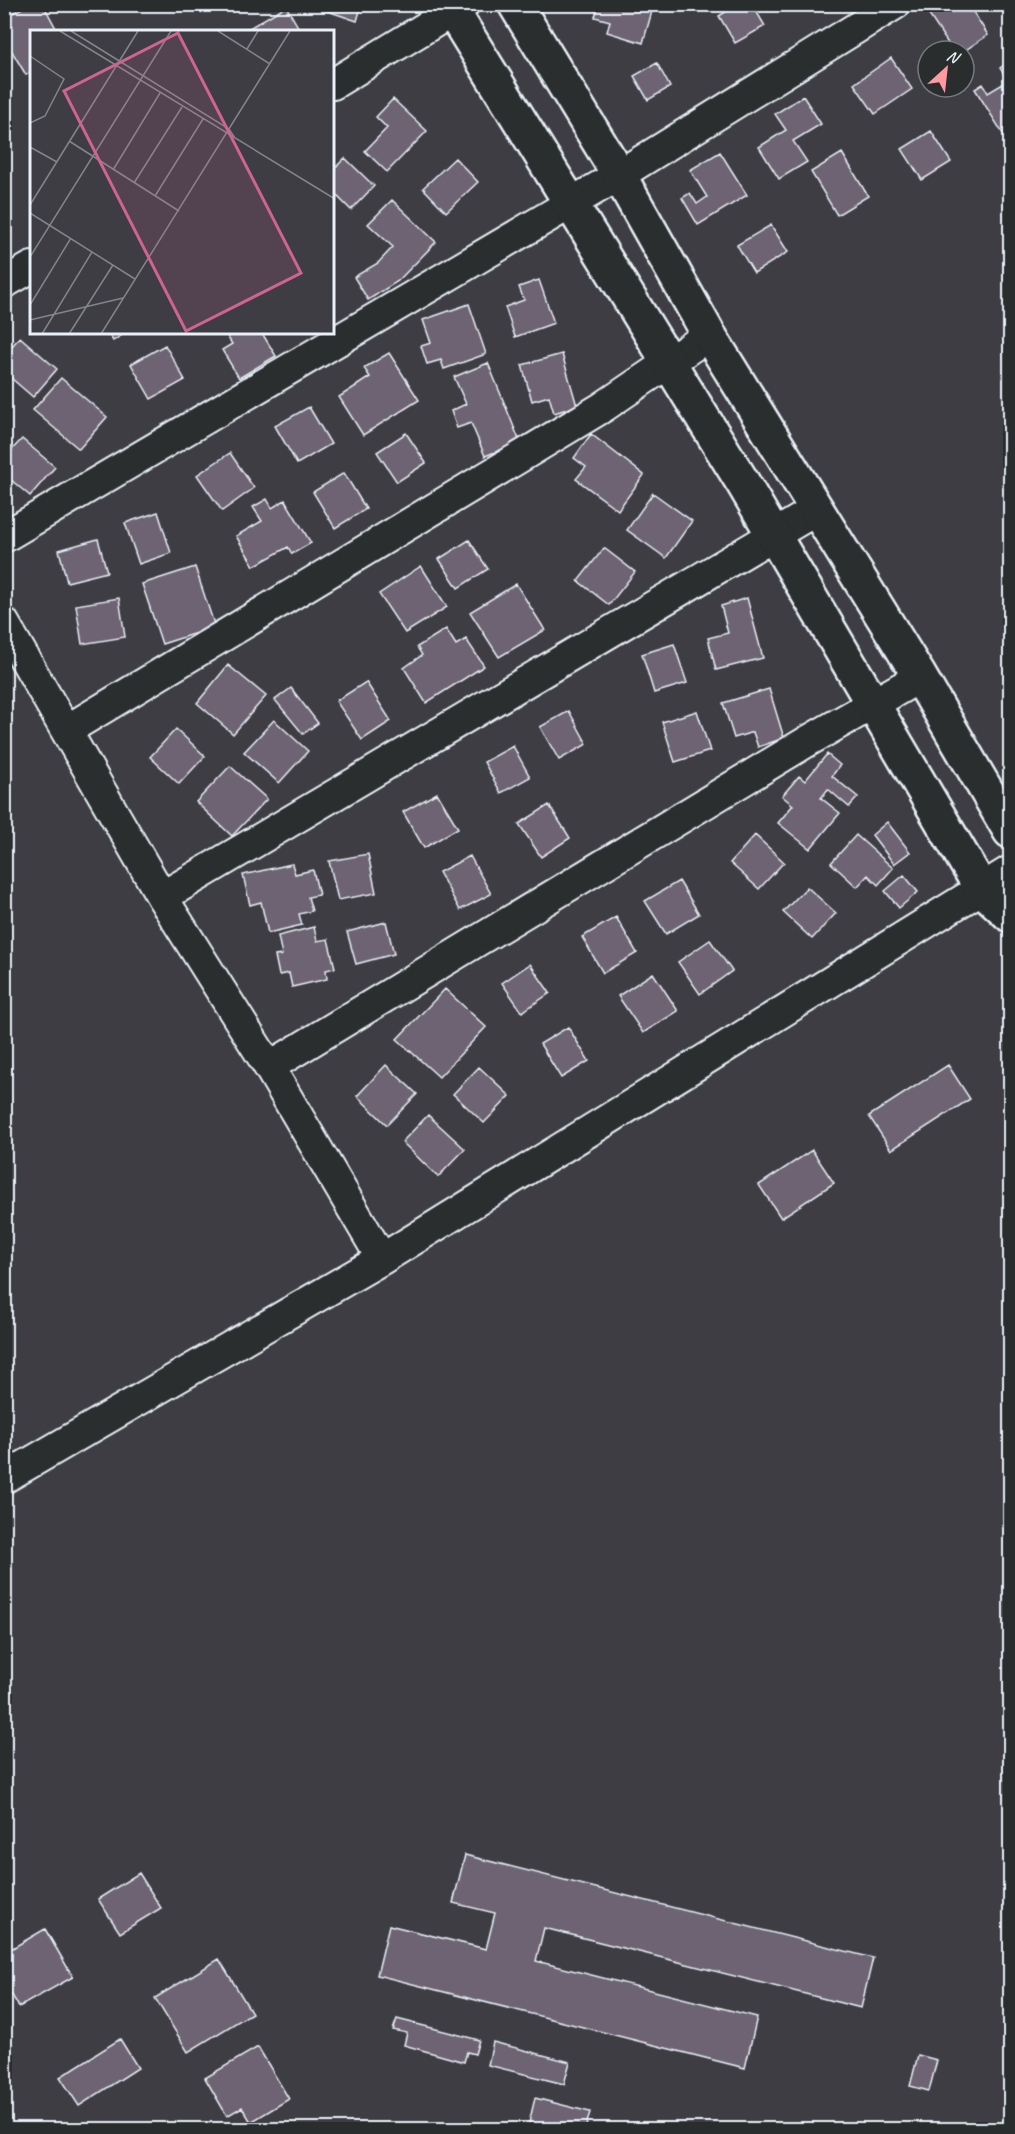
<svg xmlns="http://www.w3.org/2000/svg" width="1015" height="2134" viewBox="0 0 1015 2134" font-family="Caveat,sans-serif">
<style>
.building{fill:#6d6373;stroke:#e8f1f8;stroke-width:1.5}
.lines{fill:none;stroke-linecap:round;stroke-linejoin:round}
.minor-casing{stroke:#e8f1f8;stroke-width:34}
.tertiary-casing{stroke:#e8f1f8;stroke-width:38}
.minor{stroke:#2a2d2e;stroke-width:30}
.tertiary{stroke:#2a2d2e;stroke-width:33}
.inset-road{fill:none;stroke:#82858b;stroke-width:1.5}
.view{fill:#cf6492;fill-opacity:0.15;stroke:#cf6492;stroke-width:3}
.inset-edge{fill:none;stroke:#e8f1f8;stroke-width:3}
</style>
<rect width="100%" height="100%" fill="#3e3d43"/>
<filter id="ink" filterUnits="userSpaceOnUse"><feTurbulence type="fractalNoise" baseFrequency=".0167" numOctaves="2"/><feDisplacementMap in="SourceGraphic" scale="12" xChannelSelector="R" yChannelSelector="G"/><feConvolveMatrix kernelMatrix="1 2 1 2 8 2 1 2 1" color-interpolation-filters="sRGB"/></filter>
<g filter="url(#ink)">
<path class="building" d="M29 4H43L58 32H32V72L26 75 4 38V18Z
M307 4H362L357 21Z
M599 4H654L643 43 607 32 610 21 595 17Z
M738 4H752L765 26 735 43 719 16Z
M932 4H968L988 35 964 51H953L925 9Z
M1004 4H1010V15Z
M286 6 301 32H247L246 30Z
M891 58 912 89 875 114 854 84Z
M1010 61V145L975 89 983 84 988 93 1008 81 1000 68Z
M657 63 670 87 648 100 634 76Z
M803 96 821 124 793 141 807 162 779 179 759 147 786 130 775 114Z
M393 99 427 131 387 172 365 151 387 128 376 117Z
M931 131 951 162 922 180 902 149Z
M720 152 747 195 698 225 682 198 690 193 697 204 707 197 690 170Z
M842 153 868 196 837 215 811 172Z
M345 158 374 186 351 210 335 194 333 197V170Z
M455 158 478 182 446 212 423 188Z
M392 200 436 242 398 281 368 300 354 277 378 263 393 247 368 224Z
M771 225 788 252 754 273 737 245Z
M539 280 554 323 515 337 505 307 524 300 519 287Z
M469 304 486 354 444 369 441 360 427 364 421 346 431 343 423 320Z
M108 333H125L113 341Z
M225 333H262L276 356 239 378 222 350 232 344Z
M20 337 57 369 33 397 4 372V355Z
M165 345 185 380 151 399 131 364Z
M389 353 419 400 363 435 339 397 370 377 364 368Z
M562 354 577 406 554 413 549 396 532 401 522 365Z
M488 363 520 442 485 456 471 423 457 428 451 411 466 404 454 377Z
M61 378 107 417 79 449 33 410Z
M309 407 331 444 297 464 275 426Z
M406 433 426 463 397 482 377 452Z
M591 434 644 475 618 510 576 479 586 467 574 458Z
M22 439 55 467 30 496 4 474V458Z
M230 453 254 488 222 511 197 475Z
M344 473 366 509 335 528 313 492Z
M653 493 692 521 666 558 627 530Z
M267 499 272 508 285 500 311 543 292 554 288 547 254 566 236 536 262 521 253 507Z
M158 512 171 553 139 564 125 523Z
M98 539 107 572 67 582 59 550Z
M469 540 488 569 458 588 439 559Z
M604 548 635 572 609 605 578 581Z
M421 566 447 607 405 633 379 594Z
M195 567 215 627 162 644 142 584Z
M516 584 545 630 499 657 470 612Z
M119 598 125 637 82 644 76 605Z
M747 598 763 658 716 670 708 638 728 633 721 606Z
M446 629 456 645 466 639 484 666 426 703 404 668 422 655 417 647Z
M674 644 687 683 654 693 642 654Z
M228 665 266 696 233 734 197 703Z
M366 682 391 721 362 740 336 701Z
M291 688 318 723 303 734 275 700Z
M769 689 784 738 758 747 753 732 734 738 723 703Z
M569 711 587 744 559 760 540 727Z
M697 711 710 751 675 762 662 722Z
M274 720 308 751 279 783 244 752Z
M176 729 205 756 179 784 150 757Z
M513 746 530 777 501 793 484 762Z
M827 754 840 765 832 776 858 797 849 807 828 789 821 798 840 813 810 849 778 823 793 805 782 796 799 776 805 781Z
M230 766 267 799 232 836 196 802Z
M437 793 458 828 424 848 403 812Z
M549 805 570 838 541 857 519 824Z
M887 822 910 852 894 864 872 835Z
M755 835 784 862 759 889 730 863Z
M856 835 893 868 878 885 868 875 857 887 831 863Z
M368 854 376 893 338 900 329 861Z
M470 856 491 894 460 910 439 872Z
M292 864 295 874 313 870 319 895 308 897 312 911 299 914 302 925 268 933 261 902 250 905 243 875Z
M904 875 918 892 899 908 885 891Z
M679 881 699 914 666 934 645 901Z
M807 887 836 913 812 939 783 912Z
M616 917 637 953 603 973 582 937Z
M386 922 394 954 356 964 347 932Z
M314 927 317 941 328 939 335 968 326 970 327 979 292 987 289 973 279 975 275 956 282 955 278 936Z
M710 940 732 971 700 994 678 962Z
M530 964 550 993 522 1012 502 983Z
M653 973 678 1011 643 1033 618 996Z
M445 989 486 1027 439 1077 397 1039Z
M568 1027 589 1061 561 1078 540 1044Z
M386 1065 417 1094 387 1125 357 1096Z
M948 1065 970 1099 891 1150 869 1116Z
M479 1067 510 1096 484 1123 453 1094Z
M428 1115 465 1149 438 1177 402 1142Z
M812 1150 834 1183 781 1218 759 1185Z
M465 1855 873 1958 861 2008 544 1928 536 1961 757 2017 745 2068 377 1975 389 1925 486 1949 495 1913 453 1903Z
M139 1873 161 1908 120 1933 98 1899Z
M45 1929 73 1977 19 2007 4 1982V1953Z
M219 1959 252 2013 188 2052 155 1998Z
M397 2019 479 2040 475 2054 467 2052 464 2062 404 2045 407 2033 393 2030Z
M120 2039 138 2068 79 2106 60 2077Z
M493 2042 570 2062 564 2084 488 2065Z
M258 2047 289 2099 251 2122 242 2107 227 2116 205 2078Z
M918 2055 937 2060 929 2091 910 2086Z
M535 2098 590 2112 585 2130H554L529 2123Z
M279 2124 283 2130H270Z"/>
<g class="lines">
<defs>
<path id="minor" d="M333 84 464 4
M4 283 32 267
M4 537 619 175 895 4
M4 623 162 897 269 1067 382 1259
M67 730 603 407 709 335
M162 897 816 510
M269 1067 808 741 920 677
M4 1478 382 1259 1010 871"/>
<path id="tertiary" d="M448 4 743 483 981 888 1010 915
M515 4 619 175 709 335 920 677 1010 831"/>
</defs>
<use href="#minor" class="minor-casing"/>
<use href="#tertiary" class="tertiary-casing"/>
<use href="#minor" class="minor"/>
<use href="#tertiary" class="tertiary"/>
</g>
</g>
<g transform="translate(30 30)">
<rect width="304" height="304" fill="#3e3d43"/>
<path class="inset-road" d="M30 1 305 169M41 1 199 99 205 108M188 1 240 34M217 19 228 1M0 26 34 49 15 86 0 93M39 111 149 181M0 117 27 132M83 140 130 63M104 153 152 77M125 166 173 89M0 175 108 1M0 183 105 249M0 227 141 1M0 275 41 208M0 290 93 268M12 304 62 222M39 304 83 235M71 304 260 1"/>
<path class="view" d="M148 3 271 243 156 301 34 61Z"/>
<rect width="304" height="304" class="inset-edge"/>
</g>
<rect width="1015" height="2134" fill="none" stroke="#2a2d2e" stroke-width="24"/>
<rect x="12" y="12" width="991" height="2110" fill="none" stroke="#e8f1f8" stroke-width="2" filter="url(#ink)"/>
<g transform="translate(946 69) rotate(27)"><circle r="28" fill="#2a2d2e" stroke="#767b7f" stroke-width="1.5"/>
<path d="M0-4.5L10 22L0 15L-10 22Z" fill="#ff9aa2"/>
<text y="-9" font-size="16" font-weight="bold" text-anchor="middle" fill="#e8f1f8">N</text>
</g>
</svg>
